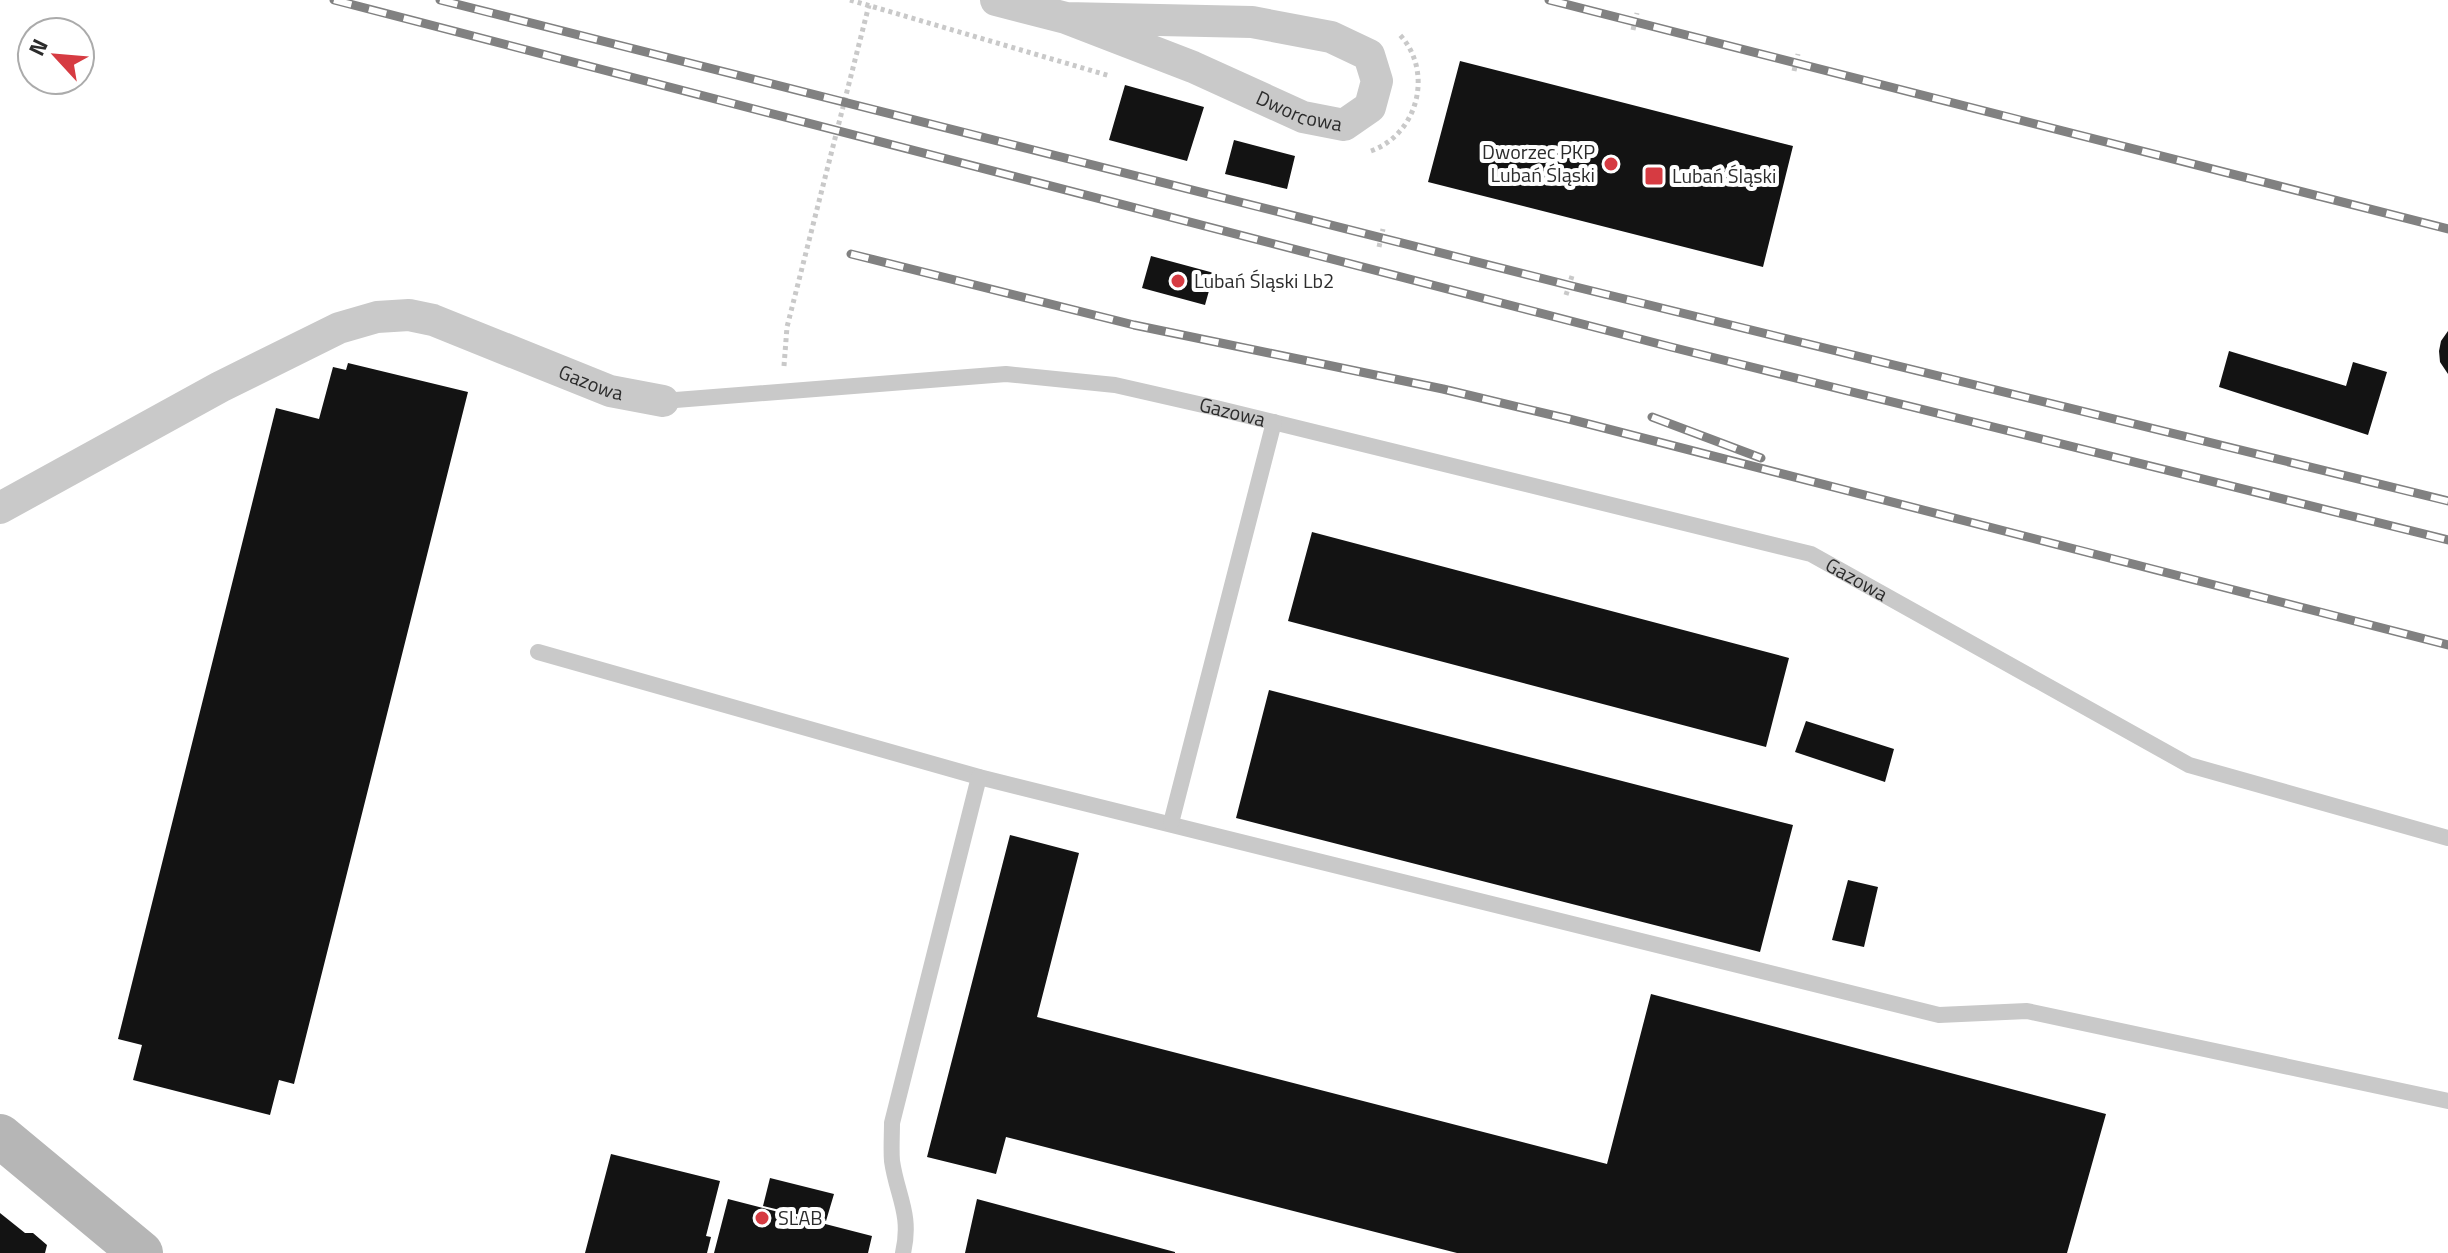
<svg xmlns="http://www.w3.org/2000/svg" width="2448" height="1253" viewBox="0 0 2448 1253" font-family="'Titillium Web',sans-serif">
<style>
.building{fill:#131313}
.lines{fill:none;stroke-linecap:round;stroke-linejoin:round}
.path{stroke:#c9c9c9;stroke-width:5;stroke-dasharray:4 4;stroke-linecap:butt}
.lane{stroke:#c9c9c9;stroke-width:16}
.street{stroke:#c9c9c9;stroke-width:32}
.secondary{stroke:#b6b6b6;stroke-width:44}
.rail-casing{stroke:#818181;stroke-width:9}
.rail{stroke:#fff;stroke-width:6;stroke-dasharray:18;stroke-linecap:butt}
.poi-dot{fill:#d63b42;stroke:#fff;stroke-width:3}
.labels{text-anchor:middle;stroke-width:8;stroke-linejoin:round;paint-order:stroke}
.street-label{font-size:20px;fill:#2c2c2c;stroke:#fff}
.poi-label{font-size:20px;fill:#2c2c2c;stroke:#fff;text-anchor:start}
</style>
<rect width="100%" height="100%" fill="#fff"/>
<path class="building" d="M1460 61 1793 146 1763 267 1428 182Z
M1125 85 1204 107 1187 161 1109 140Z
M1234 140 1295 156 1287 189 1225 174Z
M1151 256 1214 273 1205 305 1142 288Z
M2448 331V374L2440 362 2439 351 2441 341Z
M2229 351 2346 386 2353 362 2387 372 2368 435 2219 387Z
M348 363 468 392 294 1084 279 1080 270 1115 133 1080 142 1045 118 1039 276 408 319 419 333 367 346 370Z
M1312 532 1789 658 1766 747 1288 621Z
M1269 690 1793 825 1760 952 1236 818Z
M1806 721 1894 749 1885 782 1795 752Z
M1010 835 1079 853 1037 1017 1607 1164 1651 994 2106 1114 2067 1253H1457L1006 1137 996 1174 927 1157Z
M1848 880 1878 887 1864 947 1832 940Z
M611 1154 720 1181 706 1236 711 1237 707 1253H585Z
M770 1178 834 1194 826 1221 763 1206Z
M728 1199 872 1236 868 1253H714Z
M977 1199 1175 1252V1253H965Z
M0 1213 25 1233H33L47 1245 45 1253H0Z"/>
<g class="lines">
<path class="path" d="M850 0 1110 76
M1633 30 1637 13
M1794 71 1798 54
M1371 151C1418 134 1434 72 1400 35
M1379 247 1383 229
M1566 295 1572 276
M784 366 787 327 869 5"/>
<g class="lane">
<path id="s1" d="M663 401 1006 374 1115 385 1216 408 1811 554 2189 765 2448 838"/>
<path d="M538 652 979 777 1939 1015 2027 1011 2448 1101"/>
<path d="M1171 823 1274 422"/>
<path d="M903 1253C912 1214 897 1196 892 1161 891 1149 892 1135 892 1123L979 777"/>
</g>
<g class="street">
<path id="s2" d="M996 0 1066 18 1193 67 1303 117 1344 125 1370 107 1377 81 1369 55 1331 37 1252 22 1066 18"/>
<path id="s3" d="M0 508 220 387 339 328 377 317 409 315 433 320 610 391 663 401"/>
</g>
<path class="secondary" d="M0 1136 141 1253"/>
<defs>
<path id="rail" d="M334 0 1671 347 2448 540
M440 0 1576 287 2448 501
M1549 0 2448 229
M851 254 1134 325 1443 389 1569 419 2448 645
M1652 417 1761 458"/>
</defs>
<use href="#rail" class="rail-casing"/>
<use href="#rail" class="rail"/>
</g>
<g class="poi-dot">
<circle cx="1611" cy="164" r="8"/>
<rect x="1644" y="166" width="20" height="20" rx="4"/>
<circle cx="1178" cy="281" r="8"/>
<circle cx="762" cy="1218" r="8"/>
</g>
<g class="labels">
<g class="street-label">
<text dy="7" stroke="none"><textPath href="#s2" startOffset="324">Dworcowa</textPath></text>
<text dy="7" stroke="none"><textPath href="#s3" startOffset="650">Gazowa</textPath></text>
<text dy="7" stroke="none"><textPath href="#s1" startOffset="574">Gazowa</textPath></text>
<text dy="7" stroke="none"><textPath href="#s1" startOffset="1222">Gazowa</textPath></text>
</g>
<g class="poi-label">
<text x="1595" y="159" text-anchor="end">Dworzec PKP<tspan x="1595" dy="23">Lubań Śląski</tspan></text>
<text x="1672" y="183">Lubań Śląski</text>
<text x="1194" y="288">Lubań Śląski Lb2</text>
<text x="778" y="1225">SLAB</text>
</g>
</g>
<g transform="translate(56 56) rotate(296)"><circle r="38" fill="#ffffff" stroke="#ababab" stroke-width="2"/>
<path d="M0-6L14 30L0 20L-14 30Z" fill="#d63b42"/>
<text y="-12" font-size="22" font-weight="bold" text-anchor="middle" fill="#2c2c2c">N</text>
</g>
</svg>
